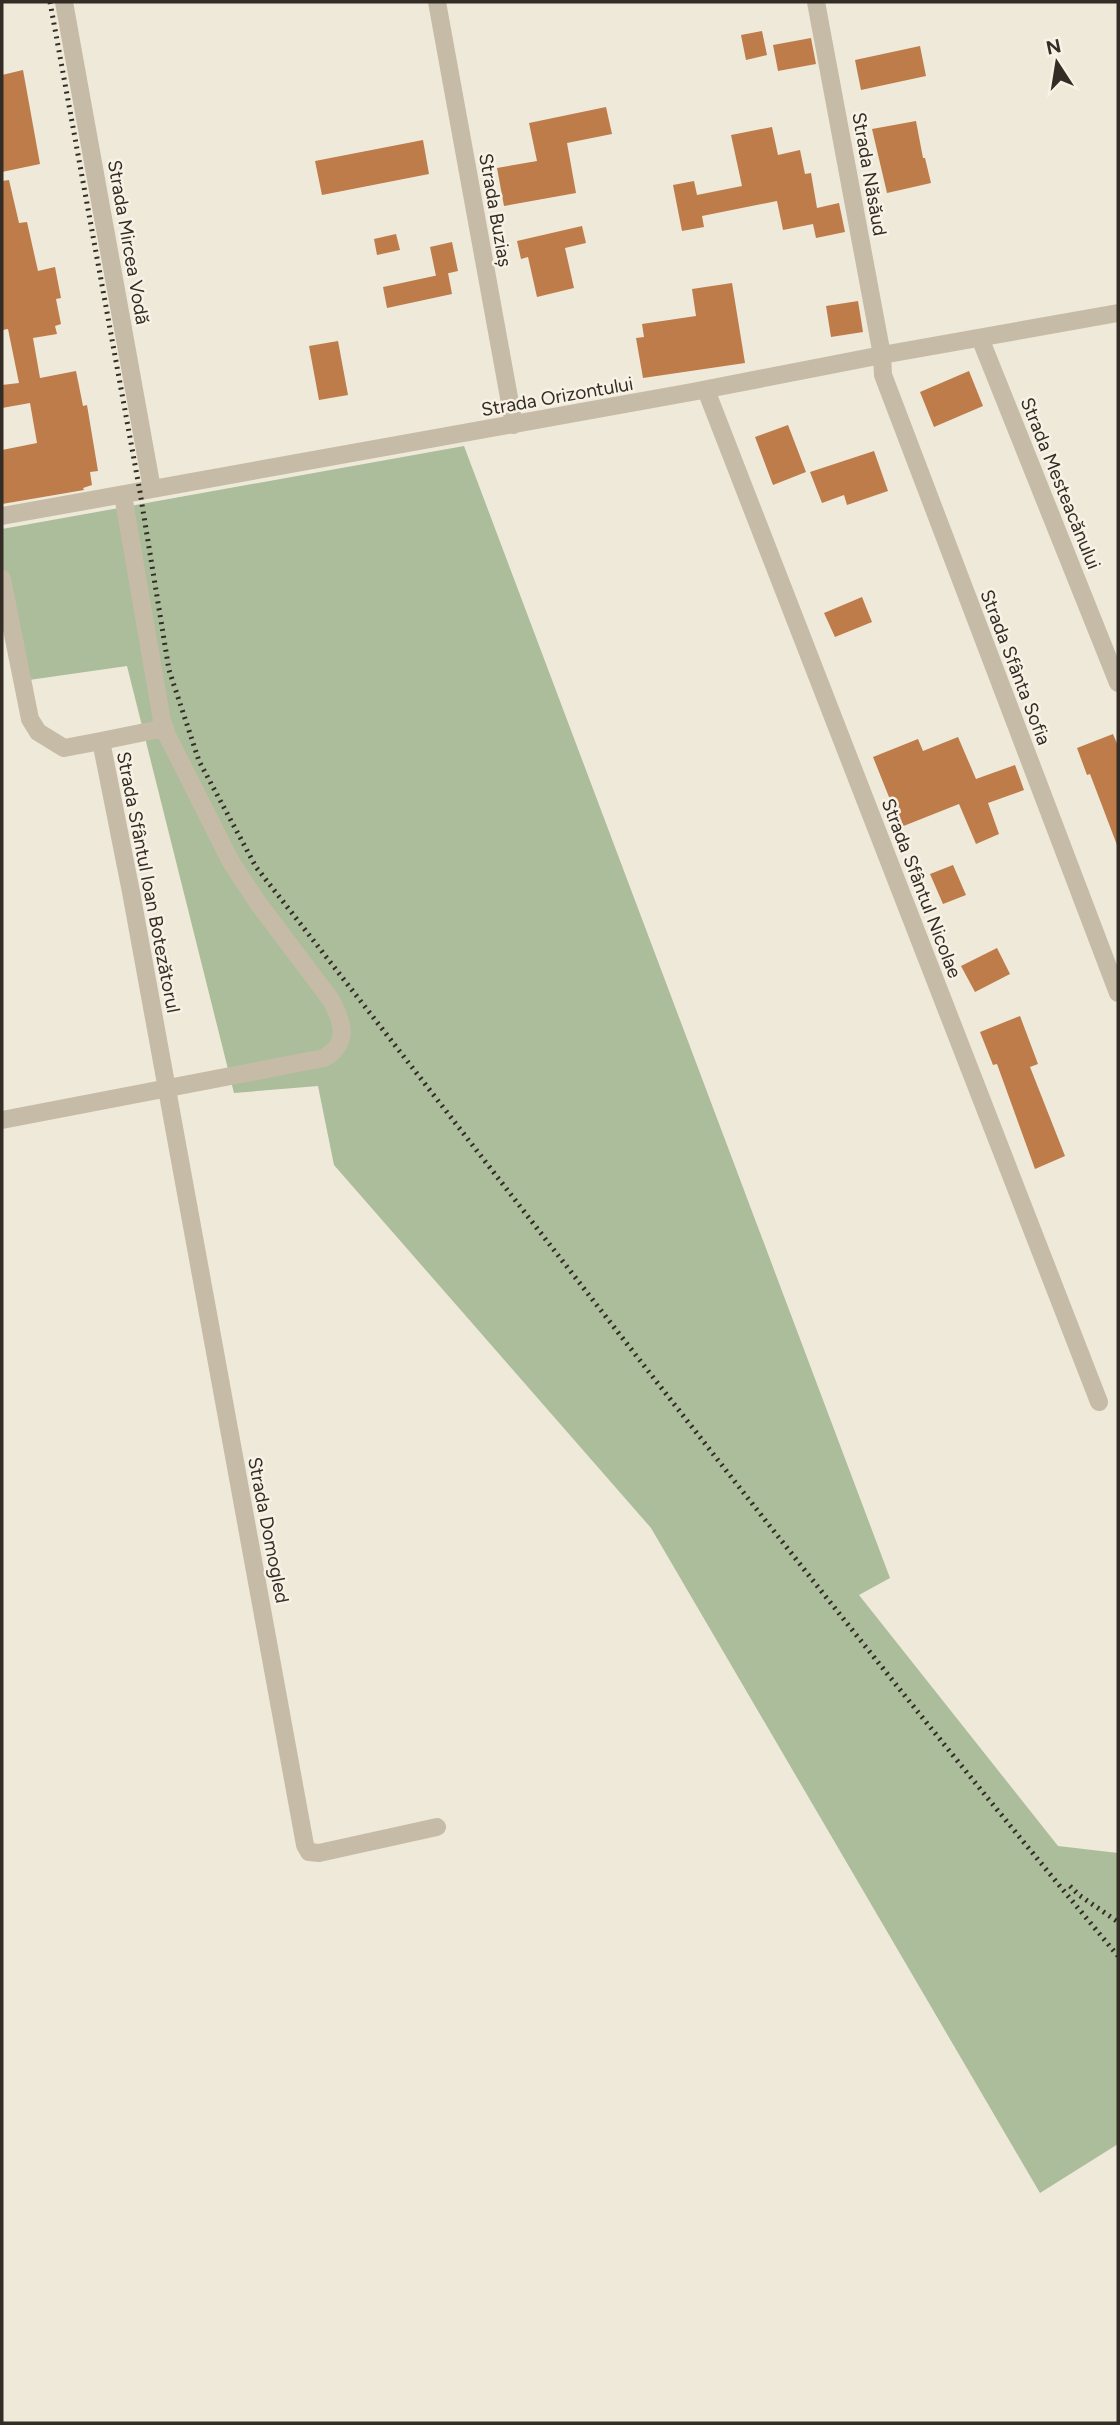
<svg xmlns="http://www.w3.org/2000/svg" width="1120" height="2425" viewBox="0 0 1120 2425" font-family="Figtree,sans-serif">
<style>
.green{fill:#abbd9a}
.building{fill:#bd7c49}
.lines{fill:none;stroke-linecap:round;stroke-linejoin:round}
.minor{stroke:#c6bba6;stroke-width:18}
.rail{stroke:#332d26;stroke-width:5;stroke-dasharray:2 5;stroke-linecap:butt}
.labels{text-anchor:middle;stroke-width:5;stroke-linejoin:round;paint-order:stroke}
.street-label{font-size:19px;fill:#332d26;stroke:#f7f2e5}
</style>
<rect width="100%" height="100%" fill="#efe9d9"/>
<path class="green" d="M464 446 890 1578 859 1595 1058 1846 1118 1853V2144L1040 2193 651 1528 334 1165 318 1086 234 1093 127 666 22 681 2 571V529Z"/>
<path class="building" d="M762 31 767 55 746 60 741 35Z
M811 38 816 64 778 71 773 45Z
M920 46 926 76 861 90 855 60Z
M23 70 40 164 2 172V75Z
M606 107 612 134 567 143 576 193 504 206 497 168 537 161 529 123Z
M916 121 923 158H925L931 183 887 193 872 129Z
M772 127 778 155 800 150 805 174 811 173 817 208 839 203 845 232 816 238 813 224 783 230 777 201 702 216 704 227 682 231 673 185 694 181 697 195 742 186 731 135Z
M423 140 429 174 322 195 315 161Z
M9 180 19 223 27 222 38 271 55 267 61 298 56 299 61 324 55 326 57 334 33 338 40 378 76 371 83 406 87 405 98 471 90 472 92 485 83 488 84 490 2 504V450L37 443 30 403 2 408V385L19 383 8 329 2 330V181Z
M582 226 586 243 565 248 574 288 537 297 528 257 521 259 517 241Z
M396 234 400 250 377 255 374 239Z
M452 242 458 271 436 276 430 247Z
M448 273 452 294 387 308 383 287Z
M732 283 745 363 643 378 636 338 644 337 642 324 696 316 692 289Z
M858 301 863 332 831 337 826 306Z
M338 341 348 395 319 400 309 346Z
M969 371 983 406 934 427 920 392Z
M788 425 806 472 773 485 755 437Z
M874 451 888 491 847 505 844 495 822 503 810 472Z
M862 597 872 622 835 637 824 613Z
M1113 734 1118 746 1117 845 1090 774 1087 775 1077 748Z
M958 737 976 779 1015 765 1024 790 988 803 999 834 976 844 959 804 901 827 873 757 918 739 923 751Z
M953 865 966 895 943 904 930 874Z
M997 948 1010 974 975 992 961 966Z
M1020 1016 1038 1064 1030 1067 1065 1156 1035 1169 997 1064 993 1065 980 1032Z"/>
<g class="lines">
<path class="minor" d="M64 2 152 489
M437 2 514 425
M816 2 882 355 883 375 1118 993
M980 338 1118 683
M706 390 1099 1402
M2 516 692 392 882 355 1118 313
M2 579 30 719 38 732 64 748 101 741 131 892 305 1845 309 1852 319 1853 437 1827
M101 741 165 728
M2 1120 324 1058C350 1043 343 1022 331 1000L258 903 231 862 167 735 162 721 123 495"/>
<path class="rail" d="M50 2 140 492 169 670 199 761 256 867C541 1231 821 1601 1118 1956
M1070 1886 1079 1895 1118 1922"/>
</g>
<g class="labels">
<g class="street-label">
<text transform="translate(870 174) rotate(80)" y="7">Strada Năsăud</text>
<text transform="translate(496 210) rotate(80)" y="7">Strada Buziaș</text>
<text transform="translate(129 242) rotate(80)" y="7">Strada Mircea Vodă</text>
<text transform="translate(557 396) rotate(-10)" y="7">Strada Orizontului</text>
<text transform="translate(1061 483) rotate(68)" y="7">Strada Mesteacănului</text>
<text transform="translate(1016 667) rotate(69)" y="7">Strada Sfânta Sofia</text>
<text transform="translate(149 882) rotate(79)" y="7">Strada Sfântul Ioan Botezătorul</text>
<text transform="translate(922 888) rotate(69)" y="7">Strada Sfântul Nicolae</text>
<text transform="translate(269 1530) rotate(79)" y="7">Strada Domogled</text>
</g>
</g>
<rect width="1120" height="2425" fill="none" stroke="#332d26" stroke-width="7"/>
<g transform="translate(1057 63) rotate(348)" stroke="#f7f2e5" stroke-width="5" paint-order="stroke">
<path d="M0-5L12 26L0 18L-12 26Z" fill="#332d26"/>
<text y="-10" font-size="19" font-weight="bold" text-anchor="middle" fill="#332d26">N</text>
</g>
</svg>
